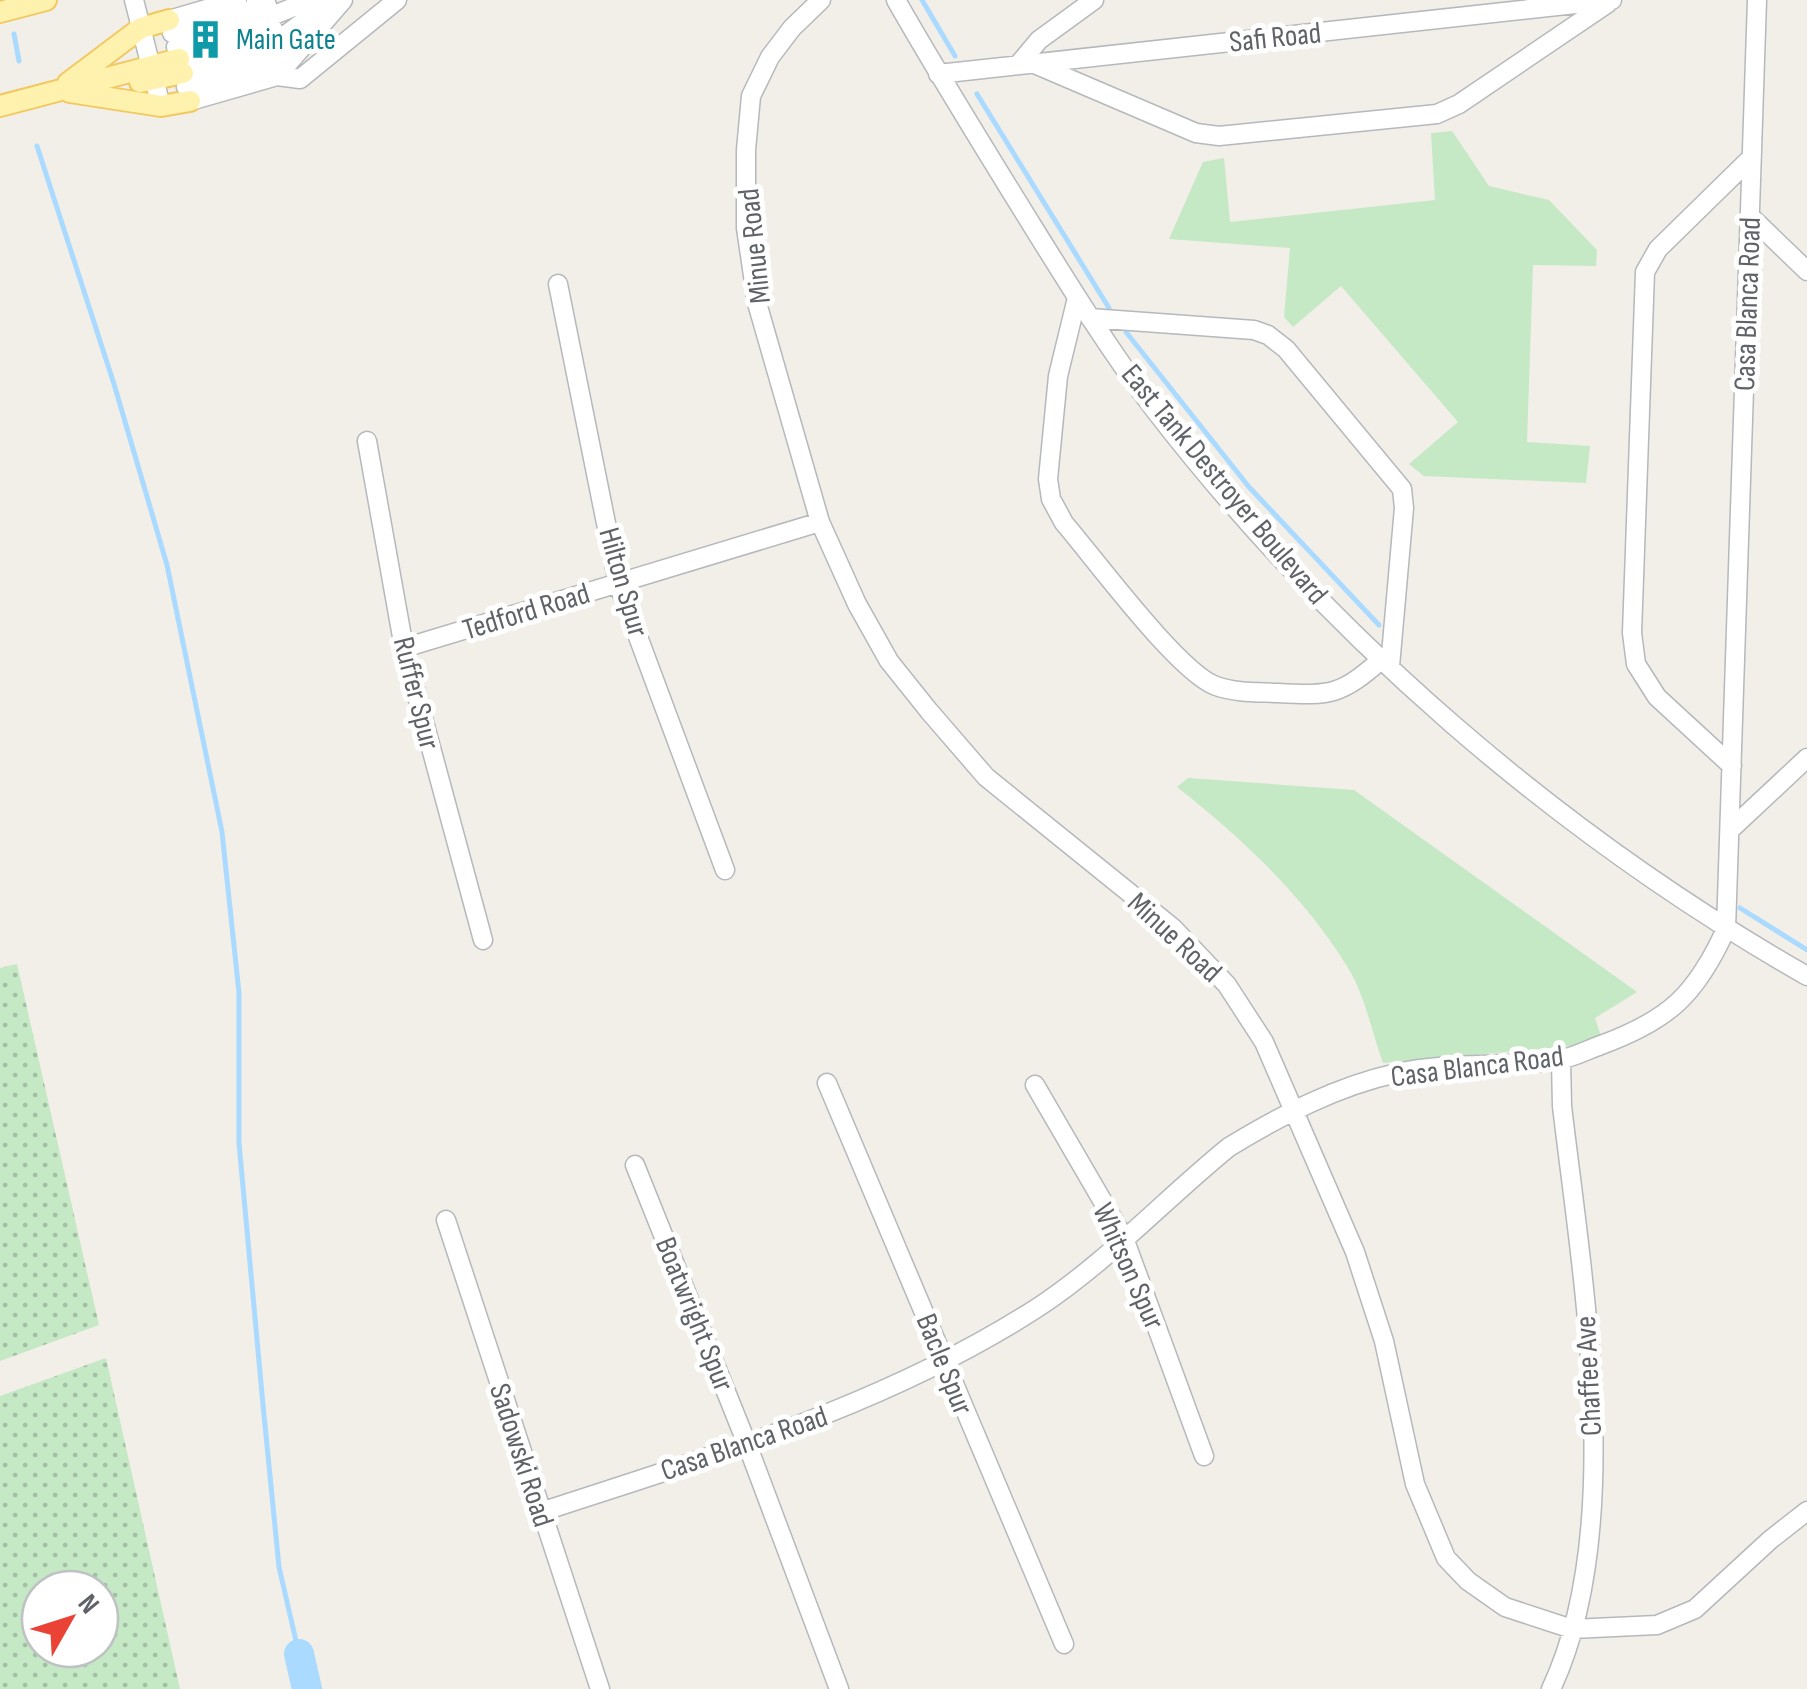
<svg xmlns="http://www.w3.org/2000/svg" width="1807" height="1689" viewBox="0 0 1807 1689" font-family="'Sofia Sans Condensed',sans-serif">
<style>
.grass{fill:url(#grass-dots);fill-rule:evenodd}
.park{fill:#c5e8c5}
.lines{fill:none;stroke-linecap:round;stroke-linejoin:round}
.stream{stroke:#aadaff;stroke-width:5}
.river{stroke:#aadaff;stroke-width:30}
.minor-casing{stroke:#b5b8bc;stroke-width:21}
.major-casing{stroke:#f2c960;stroke-width:24}
.minor{stroke:#fff;stroke-width:18}
.major{stroke:#fff2af;stroke-width:20}
.labels{text-anchor:middle;stroke-width:10;stroke-linejoin:round;paint-order:stroke}
.street-label{font-size:30px;fill:#5f6368;stroke:#fff}
.culture-label{font-size:30px;fill:#0d838f;stroke:#fff;text-anchor:start}
</style>
<defs>
<pattern id="grass-dots" width="8" height="8" patternUnits="userSpaceOnUse" patternTransform="scale(2.5)"><rect width="8" height="8" fill="#c5e8c5"/><path d="M2 2h.1M6 6h.1" fill="none" stroke="#a3c0a4" stroke-width="1.8" stroke-linecap="round"/></pattern>
</defs>
<rect width="100%" height="100%" fill="#f1efe8"/>
<path class="grass" d="M17 964 99 1325 0 1361V968Z
M106 1358 180 1689H0V1396ZM100 1589V1649H40V1589Z"/>
<path class="park" d="M1452 131 1489 186 1549 200 1597 250 1596 266 1533 265 1527 442 1590 446 1586 483 1424 476 1409 464 1458 422 1341 286 1293 327 1284 317 1290 248 1169 239 1203 162 1224 158 1230 222 1435 200 1431 133Z
M1188 778 1354 790 1637 992 1595 1018 1601 1036 1572 1046 1383 1063C1372 1033 1365 995 1348 968 1305 897 1242 838 1177 787Z"/>
<g class="lines">
<path class="stream" d="M922 0 955 56
M14 34 19 61
M977 94 1109 308
M37 146 114 384 167 565 222 832 239 993V1143L263 1405 279 1567 299 1654
M1126 332 1249 487 1379 625
M1740 908 1807 950"/>
<path class="river" d="M299 1654 307 1689"/>
<defs>
<path id="minor" d="M134 0 161 106
M256 0 277 76 300 79 397 0
M821 0 792 28 770 57 751 96 746 150V228L757 303 820 522 857 604 889 661 929 711 986 777 1173 928 1227 985 1264 1042 1355 1252 1384 1341 1415 1484 1446 1558 1468 1581 1505 1607 1572 1629 1657 1625 1695 1609 1770 1540 1807 1511
M896 0C937 72 981 143 1025 214 1066 280 1107 347 1154 409 1329 636 1558 834 1807 976
M169 20 237 0
M172 33 267 5
M176 47 262 20 311 0
M179 59 206 54 273 29
M1018 65 1039 40 1094 0
M1037 65 1196 133 1219 136 1437 114 1459 104 1608 3
M183 73 210 68 269 47 333 0
M938 74 1612 0
M186 87 274 63 280 57
M190 101 277 76 343 0
M1750 216 1807 271
M558 284 618 583 725 870
M1077 298 1058 376 1048 479 1051 499 1064 523C1095 559 1178 672 1216 686 1236 693 1257 692 1278 693 1332 696 1341 695 1382 659
M1090 318 1254 330 1268 335 1286 349 1402 489 1404 508 1390 666
M367 441 404 648 483 940
M404 648 820 522
M1732 766 1657 697 1636 664 1632 633 1645 272 1658 249 1752 157
M1731 829 1807 758
M827 1083 1064 1644
M1035 1085 1124 1238 1204 1456
M635 1165 747 1444 839 1689
M446 1220 600 1689
M541 1512C711 1456 885 1406 1037 1308 1106 1263 1165 1199 1229 1147 1280 1116 1337 1086 1397 1073 1449 1061 1505 1068 1558 1060 1572 1058 1587 1050 1601 1045 1669 1020 1696 995 1726 929L1757 0
M1551 1689C1627 1529 1582 1277 1562 1106L1561 1060"/>
<path id="major" d="M0 12 46 0
M140 82 183 73
M68 83 141 28 169 20
M70 92 161 106 190 101
M0 106 179 59"/>
</defs>
<use href="#minor" class="minor-casing"/>
<use href="#major" class="major-casing"/>
<use href="#minor" class="minor"/>
<use href="#major" class="major"/>
</g>
<defs>
<symbol id="building-bare" viewBox="-9 -9 18 18"><path d="M-4-6H4V6H1V3H-1V6H-4ZM-2.5-4.3h1.7v1.8h-1.7ZM.8-4.3h1.7v1.8H.8ZM-2.5-1h1.7V.8h-1.7ZM.8-1h1.7V.8H.8Z" fill="#0f9aa8" stroke="#fff" stroke-width="2.5" paint-order="stroke"/></symbol>
</defs>
<g fill-rule="evenodd">
<use href="#building-bare" x="178" y="12" width="55" height="55"/>
</g>
<g class="labels">
<g class="street-label">
<text transform="translate(1275 37) rotate(-6)" y="10">Safi Road</text>
<text transform="translate(754 246) rotate(-96)" y="10">Minue Road</text>
<text transform="translate(1747 304) rotate(-88)" y="10">Casa Blanca Road</text>
<text transform="translate(1225 484) rotate(50)" y="10">East Tank Destroyer Boulevard</text>
<text transform="translate(624 582) rotate(74)" y="10">Hilton Spur</text>
<text transform="translate(526 611) rotate(-17)" y="10">Tedford Road</text>
<text transform="translate(417 693) rotate(76)" y="10">Ruffer Spur</text>
<text transform="translate(1175 937) rotate(43)" y="10">Minue Road</text>
<text transform="translate(1477 1066) rotate(-7)" y="10">Casa Blanca Road</text>
<text transform="translate(1129 1266) rotate(66)" y="10">Whitson Spur</text>
<text transform="translate(695 1314) rotate(68)" y="10">Boatwright Spur</text>
<text transform="translate(945 1364) rotate(68)" y="10">Bacle Spur</text>
<text transform="translate(1588 1376) rotate(-93)" y="10">Chaffee Ave</text>
<text transform="translate(744 1443) rotate(-19)" y="10">Casa Blanca Road</text>
<text transform="translate(522 1455) rotate(72)" y="10">Sadowski Road</text>
</g>
<g class="culture-label">
<text x="236" y="49">Main Gate</text>
</g>
</g>
<g transform="translate(70 1619) rotate(51)"><circle r="48" fill="#ffffff" stroke="#bfc1c3" stroke-width="2.5"/>
<path d="M0-8L18 38L0 25L-18 38Z" fill="#ea4335"/>
<text y="-15" font-size="28" font-weight="bold" text-anchor="middle" fill="#5f6368">N</text>
</g>
</svg>
